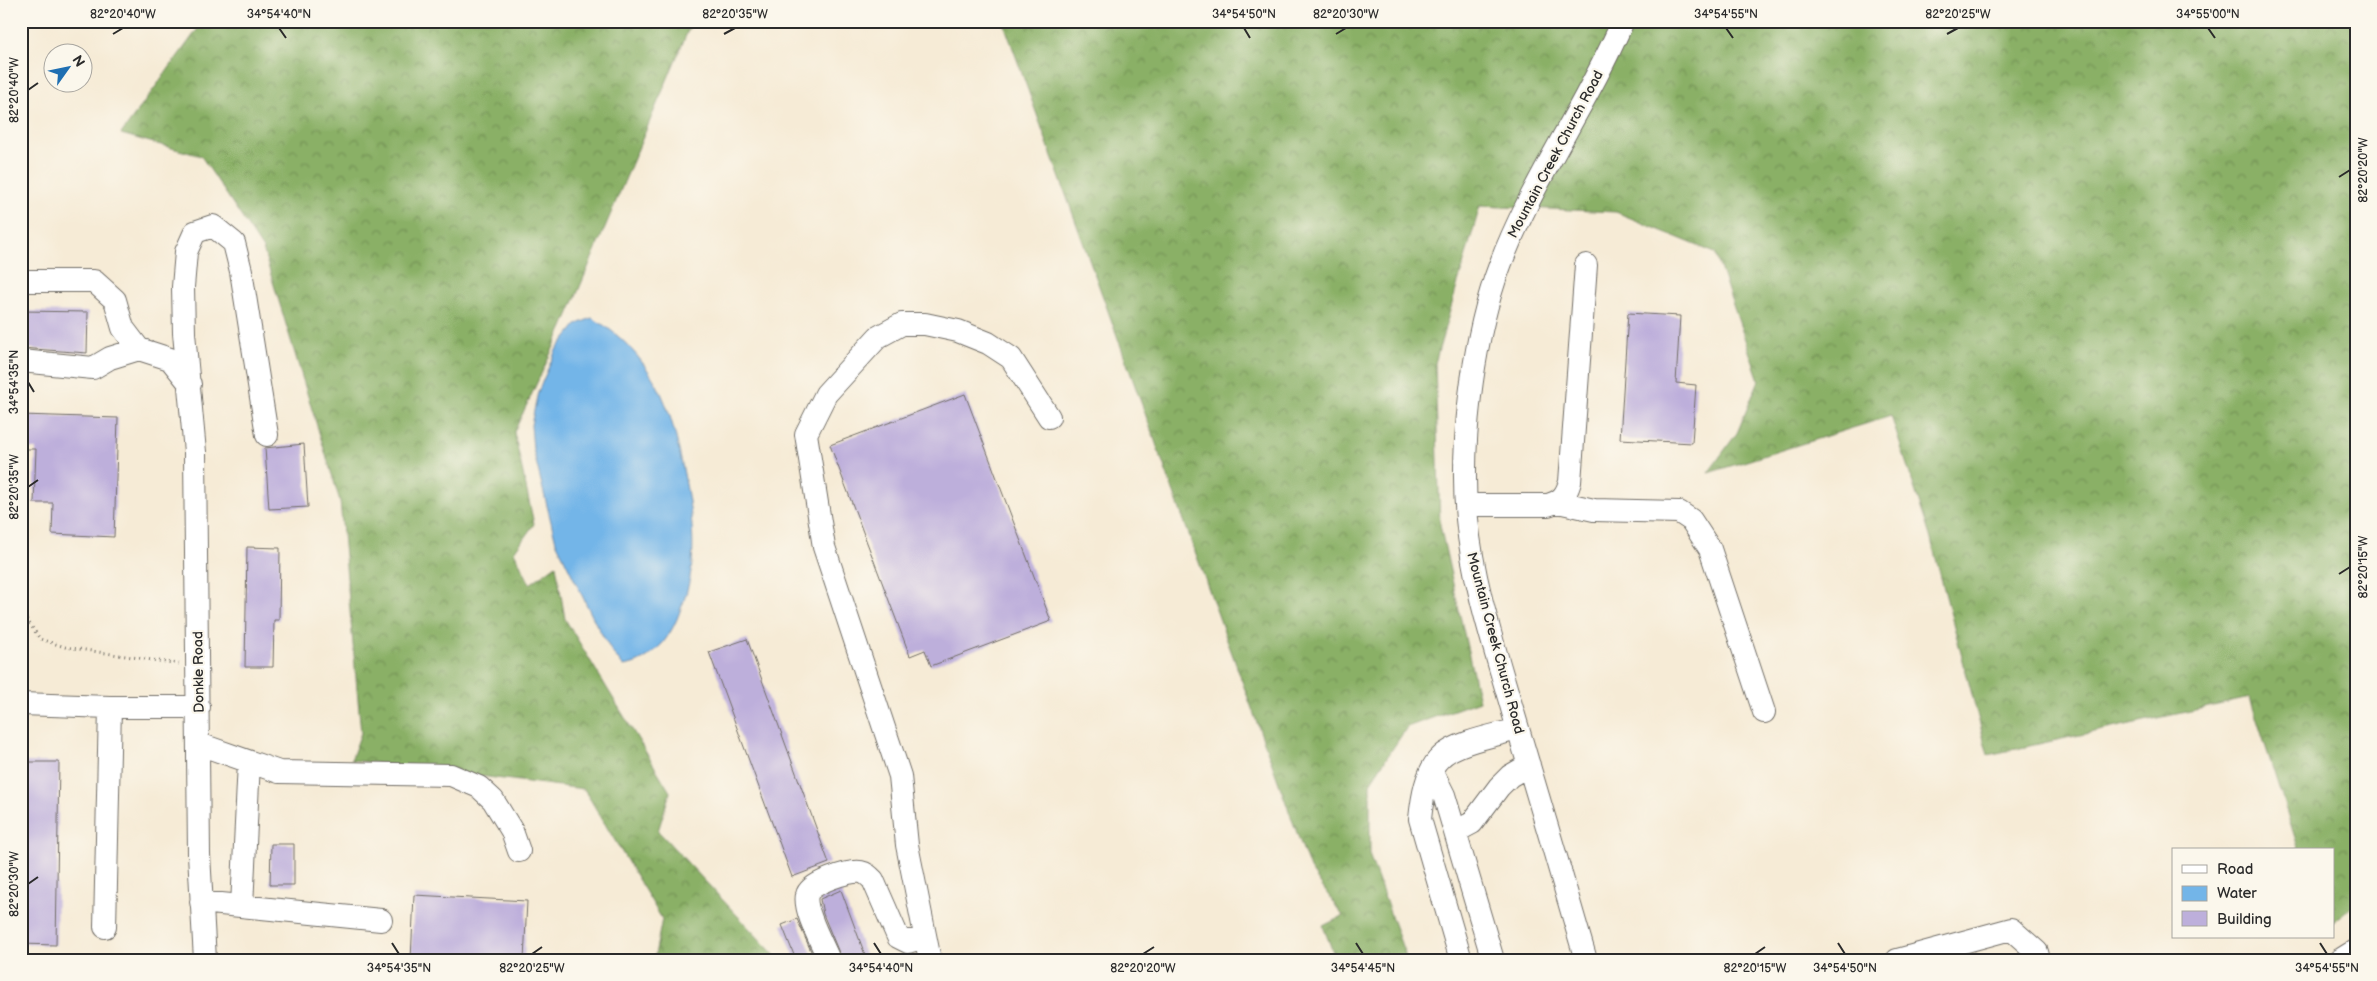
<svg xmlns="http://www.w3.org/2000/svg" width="2377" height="981" viewBox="0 0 2377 981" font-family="'Balsamiq Sans',sans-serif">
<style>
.forest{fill:url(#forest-crowns);stroke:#5a6e48}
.water{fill:#73b5e8;stroke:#4f708a}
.building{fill:#bdafdb}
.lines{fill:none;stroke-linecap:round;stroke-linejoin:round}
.minor-casing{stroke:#726e67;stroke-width:24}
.path{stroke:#726e67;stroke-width:3;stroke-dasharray:1 4;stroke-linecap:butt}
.minor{stroke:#fff;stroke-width:22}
.ticks{fill:none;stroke:#2b2b2b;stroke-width:2}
.labels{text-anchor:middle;stroke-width:4.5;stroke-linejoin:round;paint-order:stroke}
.street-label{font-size:14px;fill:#2b2b2b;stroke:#fbf7ec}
.neatline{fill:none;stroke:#2b2b2b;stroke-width:2}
.ticks-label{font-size:12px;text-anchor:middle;fill:#2b2b2b}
</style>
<defs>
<pattern id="forest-crowns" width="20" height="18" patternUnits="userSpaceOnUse" patternTransform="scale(1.25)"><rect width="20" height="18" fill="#8ab066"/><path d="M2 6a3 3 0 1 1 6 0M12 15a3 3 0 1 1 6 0" fill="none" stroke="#718f54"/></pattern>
</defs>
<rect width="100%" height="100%" fill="#fbf7ec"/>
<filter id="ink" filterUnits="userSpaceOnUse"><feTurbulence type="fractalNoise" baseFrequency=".02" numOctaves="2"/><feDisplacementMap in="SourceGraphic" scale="10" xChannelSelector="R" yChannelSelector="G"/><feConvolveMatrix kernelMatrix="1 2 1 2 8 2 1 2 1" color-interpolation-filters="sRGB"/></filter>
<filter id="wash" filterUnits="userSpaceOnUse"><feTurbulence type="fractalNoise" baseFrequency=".0096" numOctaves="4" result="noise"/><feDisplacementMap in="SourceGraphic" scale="20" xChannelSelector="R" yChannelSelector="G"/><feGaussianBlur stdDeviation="1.12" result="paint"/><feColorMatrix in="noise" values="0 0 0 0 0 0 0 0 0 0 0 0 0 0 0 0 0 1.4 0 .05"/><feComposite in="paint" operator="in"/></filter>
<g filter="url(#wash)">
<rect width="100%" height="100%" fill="#f6ebd6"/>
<path class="forest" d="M201 21H692L563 327 514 432 534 524 514 552 530 584 556 565 565 619 670 792 658 831 779 960H654L662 919 584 789 351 760 361 733 340 501 263 249 201 156 121 134 202 23Z
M1003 21H2356V904L2333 922V850H2299L2250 698 1988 755 1930 536 1891 416 1708 473 1737 433 1759 380 1715 253 1616 212 1480 206 1435 363 1440 525 1479 701 1407 727 1370 783V857L1407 960H1336L1323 926 1343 916 1310 869Z"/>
<path class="water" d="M592 318C621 334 641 357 657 385 671 411 677 441 683 469 693 518 700 563 680 611 676 623 670 634 662 644 650 656 640 664 623 666L612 652 596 624 556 542 533 449 531 425 538 392 556 350 577 324Z"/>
<g id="blocks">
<path class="building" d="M21 311 88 312 87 353 21 348Z
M1628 313 1680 316 1676 383 1696 385 1692 443 1620 439Z
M965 394 1051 621 931 666 925 650 910 656 830 445Z
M21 415 118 418 114 537 52 534 53 503H34L36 449H21Z
M304 444 308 507 269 509 265 448Z
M247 547 280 548 279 620H274L273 667H245Z
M747 639 829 863 792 877 709 652Z
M21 762H59L56 945 21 944Z
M271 844H294V885H270Z
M841 890 867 960H842L823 914 820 899Z
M414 895 527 901 524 960H411Z
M797 919 814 958 810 960H796L782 925Z"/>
</g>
</g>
<g filter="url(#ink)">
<use href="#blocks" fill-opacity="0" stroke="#726e67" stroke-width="1"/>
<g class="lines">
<defs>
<path id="minor" d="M21 281H94L115 300 123 328 139 349
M21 361 93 368 110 358 139 349 170 359 190 384
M1558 502 1594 510 1679 512 1691 520 1710 549 1764 712
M1467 505H1548C1562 501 1566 495 1570 482L1586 265
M21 704 110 707
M199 744 279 772 451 775 479 787 493 800 512 831 519 851
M1432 771 1444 795 1493 960
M1455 832 1472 823 1499 787 1510 776 1529 765
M201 902 381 920
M242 906 249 762
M105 927 110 707H199
M205 960 199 854 195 452 184 333 183 287 186 252 195 232 213 226 234 243 241 271 267 435
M829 960C823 945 803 910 807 895 809 883 850 870 861 872 866 873 869 876 873 880L898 937 908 942 925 937
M930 960 907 845 900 776 824 547 806 434 826 394 878 337 902 324H925L958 331 988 343 1011 358 1049 417
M1461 960 1420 819C1422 800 1426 770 1441 757 1456 742 1497 735 1518 729
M1586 960C1562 877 1538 795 1513 712 1495 649 1473 584 1467 519 1460 446 1472 349 1495 279 1527 187 1585 109 1623 21
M1897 960 2011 929 2037 952 2039 960
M2340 960 2356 950"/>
</defs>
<use href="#minor" class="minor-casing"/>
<path class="path" d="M21 611 40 639 65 647 179 664"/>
<use href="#minor" class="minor"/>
</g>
</g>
<path class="ticks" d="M279 28 286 38M1244 28 1250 38M1726 28 1733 38M2208 28 2215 38M113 34 123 28M724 34 735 28M1336 34 1346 28M1947 34 1958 28M28 90 38 83M2339 177 2350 170M28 382 34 392M28 487 38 480M2339 574 2350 567M28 884 38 877M392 943 399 954M874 943 881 954M1356 943 1363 954M1838 943 1845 954M2320 943 2327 954M532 954 542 947M1143 954 1154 947M1755 954 1765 947"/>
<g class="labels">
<g class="street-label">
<text transform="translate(1555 154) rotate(-62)" y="5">Mountain Creek Church Road</text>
<text transform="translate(1496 643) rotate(75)" y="5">Mountain Creek Church Road</text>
<text transform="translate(198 672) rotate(-91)" y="5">Donkle Road</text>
</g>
</g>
<rect width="2377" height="981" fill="none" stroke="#fbf7ec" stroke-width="55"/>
<rect x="2172" y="848" width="162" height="90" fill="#fbf7ec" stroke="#a8a59f"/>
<rect x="2182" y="865" width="25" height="8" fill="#ffffff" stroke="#a8a59f"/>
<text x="2217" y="874" font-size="15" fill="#2b2b2b">Road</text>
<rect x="2182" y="886" width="25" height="15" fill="#73b5e8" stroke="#a8a59f"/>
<text x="2217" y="898" font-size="15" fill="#2b2b2b">Water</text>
<rect x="2182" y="911" width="25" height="15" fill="#bdafdb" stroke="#a8a59f"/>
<text x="2217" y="924" font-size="15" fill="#2b2b2b">Building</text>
<g transform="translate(68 68) rotate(57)"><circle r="24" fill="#fbf7ec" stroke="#a8a59f"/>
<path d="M0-4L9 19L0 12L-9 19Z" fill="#1f6fb2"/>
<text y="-8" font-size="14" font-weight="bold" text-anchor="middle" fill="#2b2b2b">N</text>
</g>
<rect x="28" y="28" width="2322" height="926" class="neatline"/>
<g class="ticks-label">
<text x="123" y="18">82°20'40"W</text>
<text x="279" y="18">34°54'40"N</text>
<text x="735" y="18">82°20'35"W</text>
<text x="1244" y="18">34°54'50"N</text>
<text x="1346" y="18">82°20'30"W</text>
<text x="1726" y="18">34°54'55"N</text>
<text x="1958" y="18">82°20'25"W</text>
<text x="2208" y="18">34°55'00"N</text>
<text transform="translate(14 90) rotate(-90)" y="4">82°20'40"W</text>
<text transform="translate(2363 170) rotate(-90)" y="4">82°20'20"W</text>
<text transform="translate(14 382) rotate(-90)" y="4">34°54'35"N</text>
<text transform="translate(14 487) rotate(-90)" y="4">82°20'35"W</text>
<text transform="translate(2363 567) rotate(-90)" y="4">82°20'15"W</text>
<text transform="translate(14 884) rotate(-90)" y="4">82°20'30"W</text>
<text x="399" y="972">34°54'35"N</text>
<text x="532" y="972">82°20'25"W</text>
<text x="881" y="972">34°54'40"N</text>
<text x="1143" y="972">82°20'20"W</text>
<text x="1363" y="972">34°54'45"N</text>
<text x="1755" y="972">82°20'15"W</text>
<text x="1845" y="972">34°54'50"N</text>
<text x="2327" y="972">34°54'55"N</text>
</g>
</svg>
